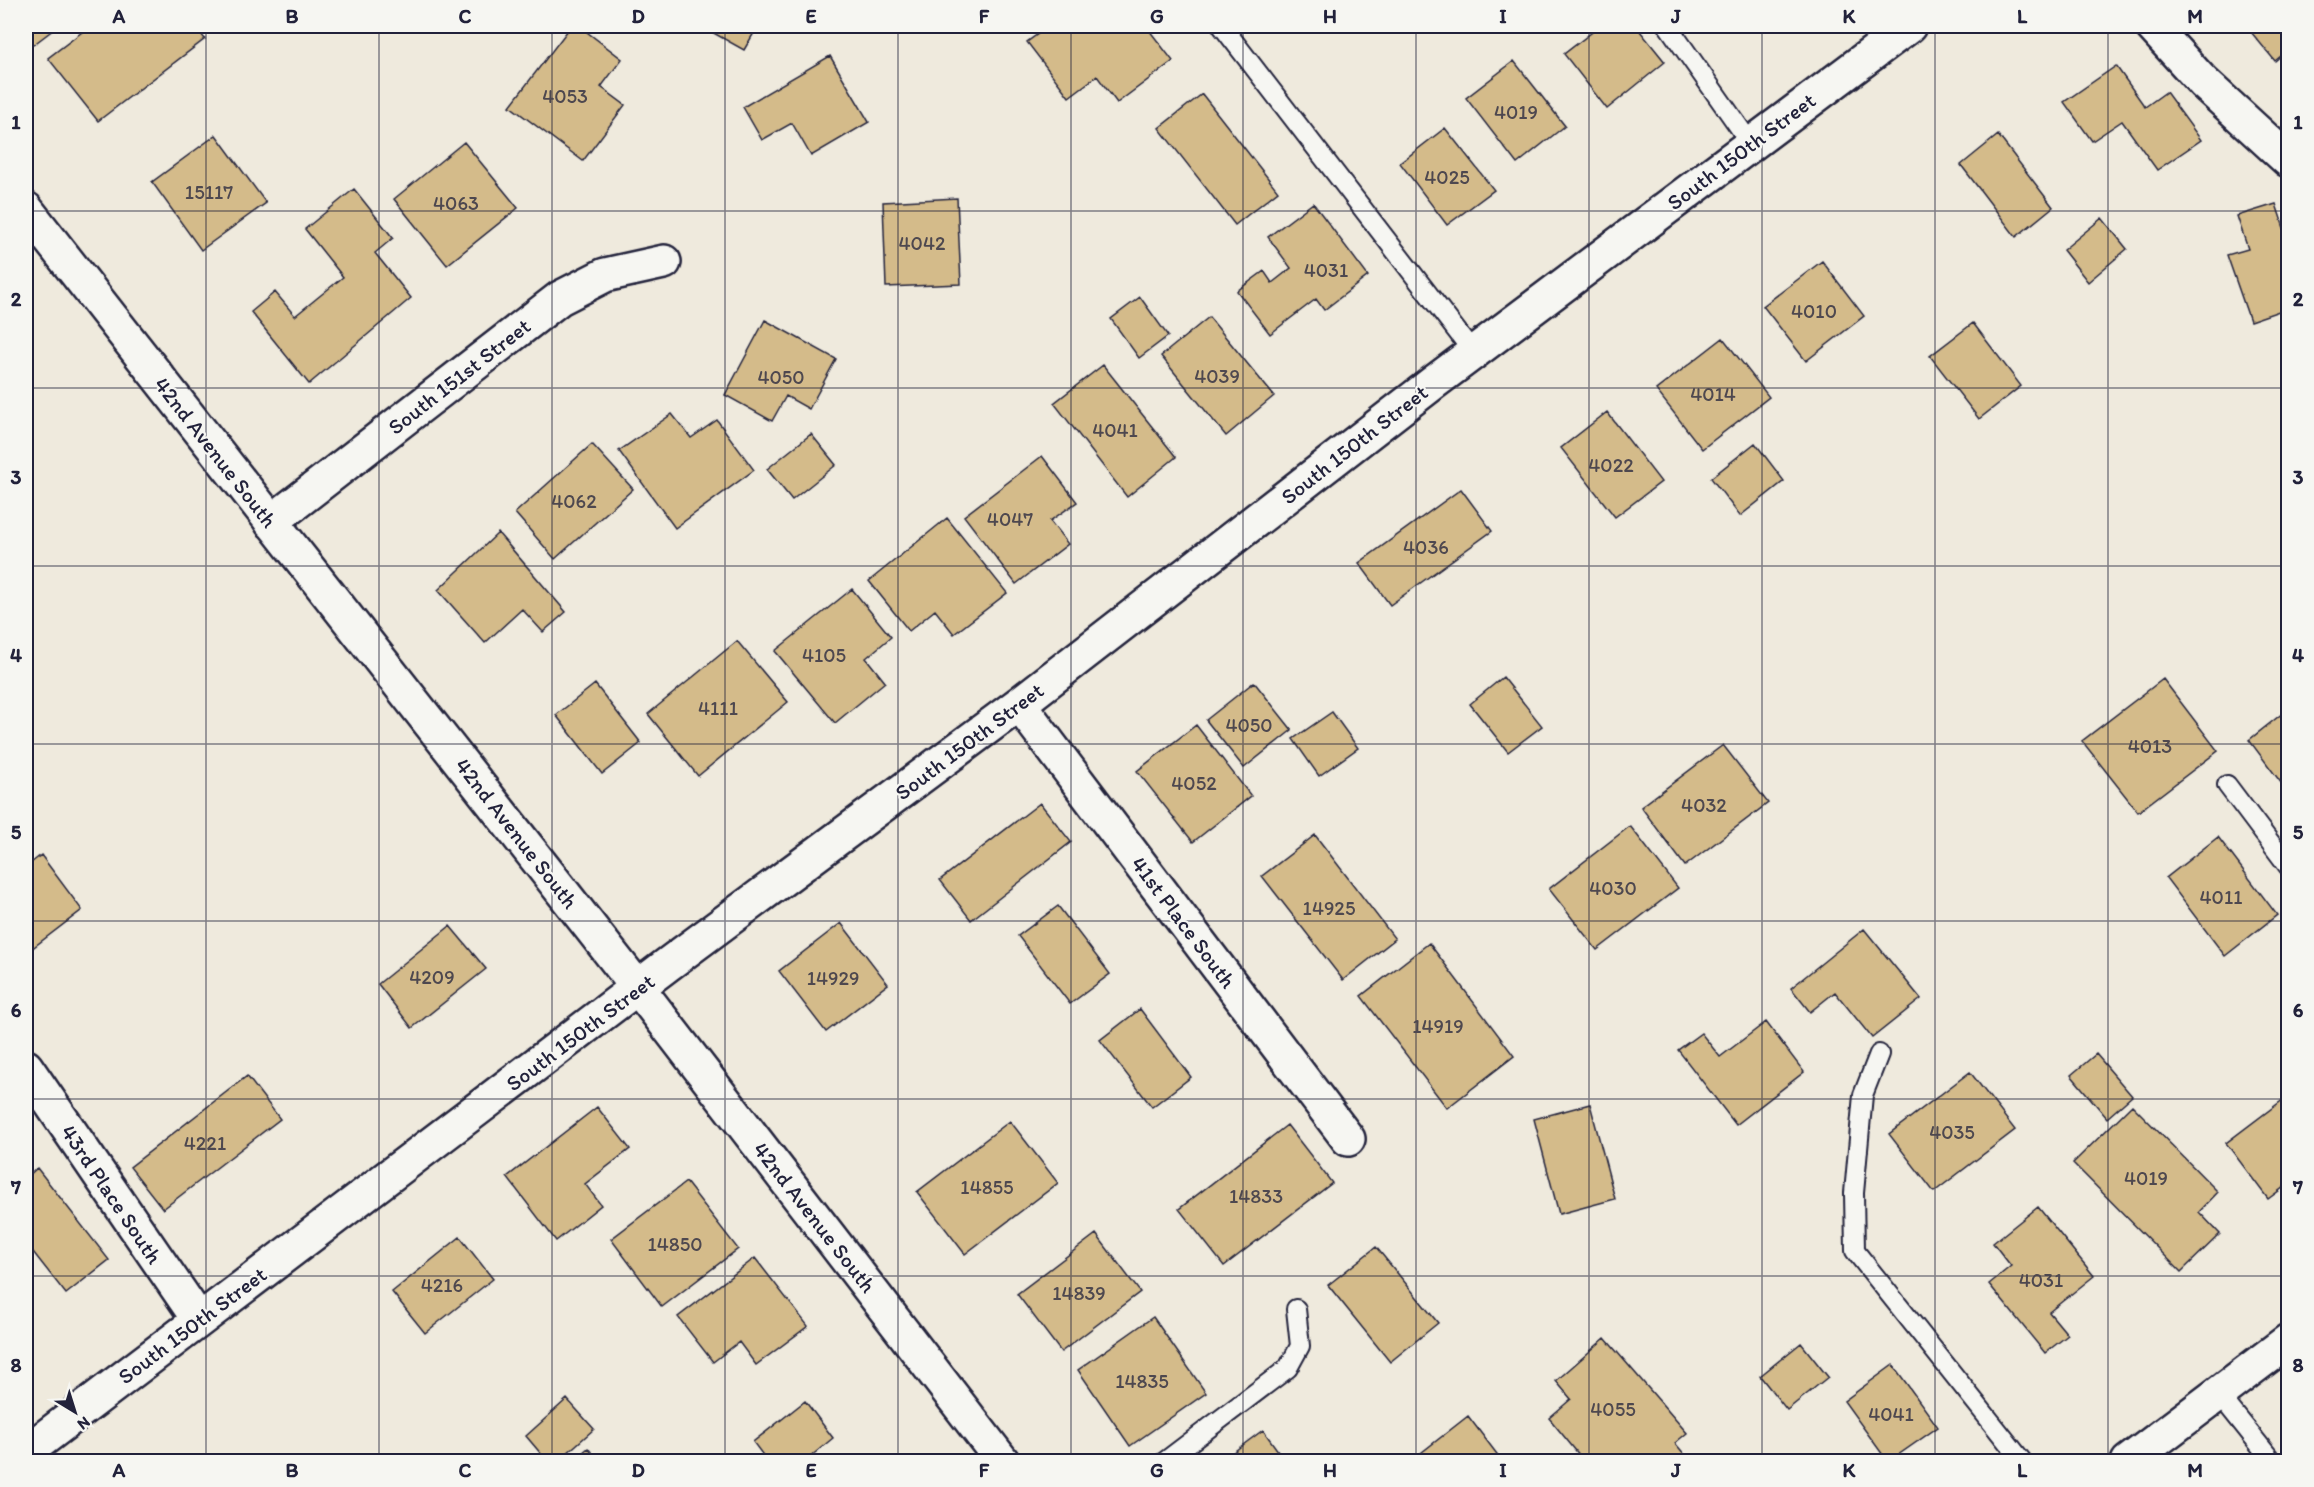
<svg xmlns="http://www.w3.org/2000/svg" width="2314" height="1487" viewBox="0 0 2314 1487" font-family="Itim,sans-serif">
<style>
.building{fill:#d4bb8a;stroke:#22223b;stroke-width:1.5}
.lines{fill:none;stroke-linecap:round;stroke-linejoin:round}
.service-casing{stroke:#22223b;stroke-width:22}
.minor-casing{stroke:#22223b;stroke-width:38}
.tertiary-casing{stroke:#22223b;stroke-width:38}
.service{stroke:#f6f6f2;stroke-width:18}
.minor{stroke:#f6f6f2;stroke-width:33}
.tertiary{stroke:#f6f6f2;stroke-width:33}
.grid{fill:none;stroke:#22223b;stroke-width:1.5;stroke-opacity:0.55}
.labels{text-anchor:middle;stroke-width:4.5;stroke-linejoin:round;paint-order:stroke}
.number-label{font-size:20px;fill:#4e484f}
.street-label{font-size:22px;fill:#22223b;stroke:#f6f6f2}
.neatline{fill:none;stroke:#22223b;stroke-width:2}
.grid-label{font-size:20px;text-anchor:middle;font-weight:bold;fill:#22223b}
</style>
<rect width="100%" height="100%" fill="#efeadd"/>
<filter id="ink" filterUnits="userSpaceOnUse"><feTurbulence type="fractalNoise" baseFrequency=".0167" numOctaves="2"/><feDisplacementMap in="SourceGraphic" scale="12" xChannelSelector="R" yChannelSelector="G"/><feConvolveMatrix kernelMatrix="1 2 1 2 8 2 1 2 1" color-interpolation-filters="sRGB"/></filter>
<g filter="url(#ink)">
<path class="building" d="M26 26H58L33 45 26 35Z
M90 26H195L205 39 98 121 48 58Z
M571 26H579L622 59 601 87 625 105 583 161 510 106Z
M701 26H758L744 50Z
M1049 26H1146L1173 61 1117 103 1097 76 1069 97 1027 42Z
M1600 26H1636L1665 62 1607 109 1564 54Z
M2246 26H2288V50L2275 61Z
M830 56 869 122 811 156 792 123 762 140 743 107Z
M1514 61 1565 126 1517 164 1466 98Z
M2116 66 2145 107 2166 92 2201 140 2157 170 2122 121 2092 141 2064 102Z
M1202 94 1278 191 1235 225 1159 128Z
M1445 128 1494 190 1447 225 1400 163Z
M216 135 266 203 201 250 152 182Z
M1998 135 2053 207 2016 237 1961 165Z
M464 142 518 208 447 265 394 199Z
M354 189 393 238 375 253 411 298 309 384 251 312 275 292 295 316 343 277 305 229Z
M957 198 961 284 886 287 883 202Z
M1313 203 1368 276 1324 310 1316 299 1270 334 1237 291 1264 271 1272 283 1291 268 1268 237Z
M2276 204 2288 240V308L2250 321 2227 255 2248 249 2237 216Z
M2102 218 2127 249 2088 282 2063 250Z
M1822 261 1864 316 1806 361 1763 306Z
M1140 297 1168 336 1139 358 1111 319Z
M1209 317 1274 396 1226 436 1161 356Z
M765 320 836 359 809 409 786 396 772 421 725 395Z
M1973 323 2021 386 1979 419 1930 356Z
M1723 338 1769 397 1702 449 1656 390Z
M1103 365 1176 457 1127 497 1054 403Z
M1607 412 1661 482 1615 517 1561 448Z
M672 414 691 438 717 420 754 470 675 528 619 451Z
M811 434 836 465 792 500 767 469Z
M1755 443 1784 481 1740 516 1711 478Z
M592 444 633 489 555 559 515 513Z
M1042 456 1077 502 1050 521 1068 544 1016 584 964 516Z
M1461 489 1492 531 1390 605 1359 563Z
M947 518 1007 593 954 634 935 610 909 631 869 581Z
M498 533 566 612 543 632 522 609 485 643 438 590Z
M852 589 891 637 866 658 885 682 835 723 775 651Z
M737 641 788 702 698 776 648 714Z
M1503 677 1542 726 1508 752 1470 704Z
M2163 679 2218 751 2138 812 2082 741Z
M1254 682 1292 730 1244 768 1206 720Z
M595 684 641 743 602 774 556 715Z
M2288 709V792L2249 740Z
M1332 712 1358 748 1319 776 1293 739Z
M1196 725 1251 796 1193 842 1137 771Z
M1723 745 1768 803 1685 866 1641 807Z
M1040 803 1071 842 971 920 940 880Z
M1630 826 1678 888 1597 950 1549 889Z
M1315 835 1395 939 1343 980 1262 876Z
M2218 837 2277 915 2225 956 2166 878Z
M41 855 82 910 26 953V867Z
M1058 906 1110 974 1070 1004 1018 936Z
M841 923 888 984 826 1032 779 971Z
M450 926 486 969 412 1028 378 984Z
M1864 929 1921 999 1872 1038 1835 992 1810 1012 1791 988Z
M1429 943 1514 1056 1447 1108 1361 996Z
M1140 1009 1191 1077 1152 1107 1100 1040Z
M1766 1022 1804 1072 1736 1125 1678 1050 1701 1033 1720 1057Z
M2096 1054 2132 1096 2107 1118 2071 1075Z
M1970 1072 2015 1130 1934 1192 1889 1134Z
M247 1076 280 1119 163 1209 130 1167Z
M2288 1096V1184L2268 1199 2226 1143Z
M1590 1104 1615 1199 1559 1214 1534 1119Z
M2132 1105 2218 1192 2199 1212 2220 1234 2181 1272 2073 1163Z
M597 1107 630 1149 585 1184 601 1205 556 1241 507 1177Z
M1010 1121 1058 1183 965 1254 917 1192Z
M1287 1125 1332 1183 1224 1266 1179 1209Z
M37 1168 109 1260 66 1294 26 1243V1178Z
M686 1182 738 1249 662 1307 611 1239Z
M2038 1207 2094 1276 2049 1312 2068 1335 2045 1353 1989 1284 2011 1266 1993 1243Z
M1096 1234 1140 1292 1061 1352 1017 1294Z
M460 1237 493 1279 425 1333 392 1292Z
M1376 1247 1438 1323 1390 1362 1328 1285Z
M755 1258 808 1326 756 1365 739 1342 713 1362 678 1317Z
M1153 1317 1206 1393 1130 1446 1078 1370Z
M1605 1338 1687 1433 1675 1443 1691 1462H1585L1549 1418 1571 1399 1556 1381Z
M1801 1343 1828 1377 1787 1410 1760 1376Z
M1893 1365 1938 1427 1888 1462 1844 1401Z
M567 1399 594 1429 557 1462H548L526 1436Z
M805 1401 833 1438 804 1462H768L753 1442Z
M1468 1416 1503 1462H1413L1412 1460Z
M1263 1430 1286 1462H1220Z
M588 1448 599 1462H571Z"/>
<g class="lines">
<defs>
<path id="service" d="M1222 26 1473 352
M1668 26 1751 144
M2227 785 2288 866
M1879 1054 1863 1095 1854 1193 1855 1251 2023 1462
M2218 1393 2273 1462
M1164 1462 1288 1368 1300 1346 1296 1309"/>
<path id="minor" d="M2152 26 2203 82 2288 160
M271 522 560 298 605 275 664 262
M1019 704 1348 1139
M26 1067 199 1320
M26 1452 667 965 1019 704 1433 383 1909 26
M2128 1462 2288 1341"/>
<path id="tertiary" d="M26 209 638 988 1003 1462"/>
</defs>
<use href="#service" class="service-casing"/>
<use href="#minor" class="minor-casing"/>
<use href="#tertiary" class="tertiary-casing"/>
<use href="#service" class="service"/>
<use href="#minor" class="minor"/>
<use href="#tertiary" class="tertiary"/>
</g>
</g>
<path class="grid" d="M206 26V1462M379 26V1462M552 26V1462M725 26V1462M898 26V1462M1071 26V1462M1243 26V1462M1416 26V1462M1589 26V1462M1762 26V1462M1935 26V1462M2108 26V1462M26 211H2288M26 388H2288M26 566H2288M26 744H2288M26 921H2288M26 1099H2288M26 1276H2288"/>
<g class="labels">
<g class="number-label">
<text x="565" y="103">4053</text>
<text x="1516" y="119">4019</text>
<text x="1447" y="184">4025</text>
<text x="209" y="199">15117</text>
<text x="456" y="210">4063</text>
<text x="922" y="250">4042</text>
<text x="1326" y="277">4031</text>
<text x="1814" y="318">4010</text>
<text x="1217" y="383">4039</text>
<text x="781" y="384">4050</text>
<text x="1713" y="401">4014</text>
<text x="1115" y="437">4041</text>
<text x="1611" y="472">4022</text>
<text x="574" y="508">4062</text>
<text x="1010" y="526">4047</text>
<text x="1426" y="554">4036</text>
<text x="824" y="662">4105</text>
<text x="718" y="715">4111</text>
<text x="1249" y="732">4050</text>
<text x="2150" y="753">4013</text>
<text x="1194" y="790">4052</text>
<text x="1704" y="812">4032</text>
<text x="1613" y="895">4030</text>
<text x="2221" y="904">4011</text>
<text x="1329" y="915">14925</text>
<text x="432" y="984">4209</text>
<text x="833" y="985">14929</text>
<text x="1438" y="1033">14919</text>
<text x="1952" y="1139">4035</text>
<text x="205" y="1150">4221</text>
<text x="2146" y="1185">4019</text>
<text x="987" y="1194">14855</text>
<text x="1256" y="1203">14833</text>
<text x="675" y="1251">14850</text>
<text x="2041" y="1287">4031</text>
<text x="442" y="1292">4216</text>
<text x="1079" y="1300">14839</text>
<text x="1142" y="1388">14835</text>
<text x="1613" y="1416">4055</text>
<text x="1891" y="1421">4041</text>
</g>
<g class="street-label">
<text transform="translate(1741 151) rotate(-37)" y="8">South 150th Street</text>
<text transform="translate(459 376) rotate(-38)" y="8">South 151st Street</text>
<text transform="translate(1354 444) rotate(-38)" y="8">South 150th Street</text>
<text transform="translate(216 452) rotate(52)" y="8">42nd Avenue South</text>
<text transform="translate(969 741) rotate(-37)" y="8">South 150th Street</text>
<text transform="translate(517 833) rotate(52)" y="8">42nd Avenue South</text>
<text transform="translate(1184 922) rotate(53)" y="8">41st Place South</text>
<text transform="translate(580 1032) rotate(-37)" y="8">South 150th Street</text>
<text transform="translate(112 1194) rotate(56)" y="8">43rd Place South</text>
<text transform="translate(815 1217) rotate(52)" y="8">42nd Avenue South</text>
<text transform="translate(192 1325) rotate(-37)" y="8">South 150th Street</text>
</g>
</g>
<rect width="2314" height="1487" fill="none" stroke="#f6f6f2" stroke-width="66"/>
<g transform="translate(75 1412) rotate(142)" stroke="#f6f6f2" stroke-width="4.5" paint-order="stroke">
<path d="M0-4.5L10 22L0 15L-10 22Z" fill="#22223b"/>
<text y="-9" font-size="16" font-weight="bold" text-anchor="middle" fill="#22223b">N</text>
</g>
<rect x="33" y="33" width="2248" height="1421" class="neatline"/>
<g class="grid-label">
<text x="119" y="23">A</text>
<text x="292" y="23">B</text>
<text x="465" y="23">C</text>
<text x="638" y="23">D</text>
<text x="811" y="23">E</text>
<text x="984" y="23">F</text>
<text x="1157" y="23">G</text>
<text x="1330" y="23">H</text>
<text x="1503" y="23">I</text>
<text x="1676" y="23">J</text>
<text x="1849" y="23">K</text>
<text x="2022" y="23">L</text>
<text x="2195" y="23">M</text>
<text x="16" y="129">1</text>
<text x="2298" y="129">1</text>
<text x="16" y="306">2</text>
<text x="2298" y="306">2</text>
<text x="16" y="484">3</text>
<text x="2298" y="484">3</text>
<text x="16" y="662">4</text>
<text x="2298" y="662">4</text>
<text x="16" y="839">5</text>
<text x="2298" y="839">5</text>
<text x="16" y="1017">6</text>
<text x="2298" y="1017">6</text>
<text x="16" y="1194">7</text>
<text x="2298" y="1194">7</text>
<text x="16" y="1372">8</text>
<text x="2298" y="1372">8</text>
<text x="119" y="1477">A</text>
<text x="292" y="1477">B</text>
<text x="465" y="1477">C</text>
<text x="638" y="1477">D</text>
<text x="811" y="1477">E</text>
<text x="984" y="1477">F</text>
<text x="1157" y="1477">G</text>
<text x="1330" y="1477">H</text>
<text x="1503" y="1477">I</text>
<text x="1676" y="1477">J</text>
<text x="1849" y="1477">K</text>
<text x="2022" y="1477">L</text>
<text x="2195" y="1477">M</text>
</g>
</svg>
